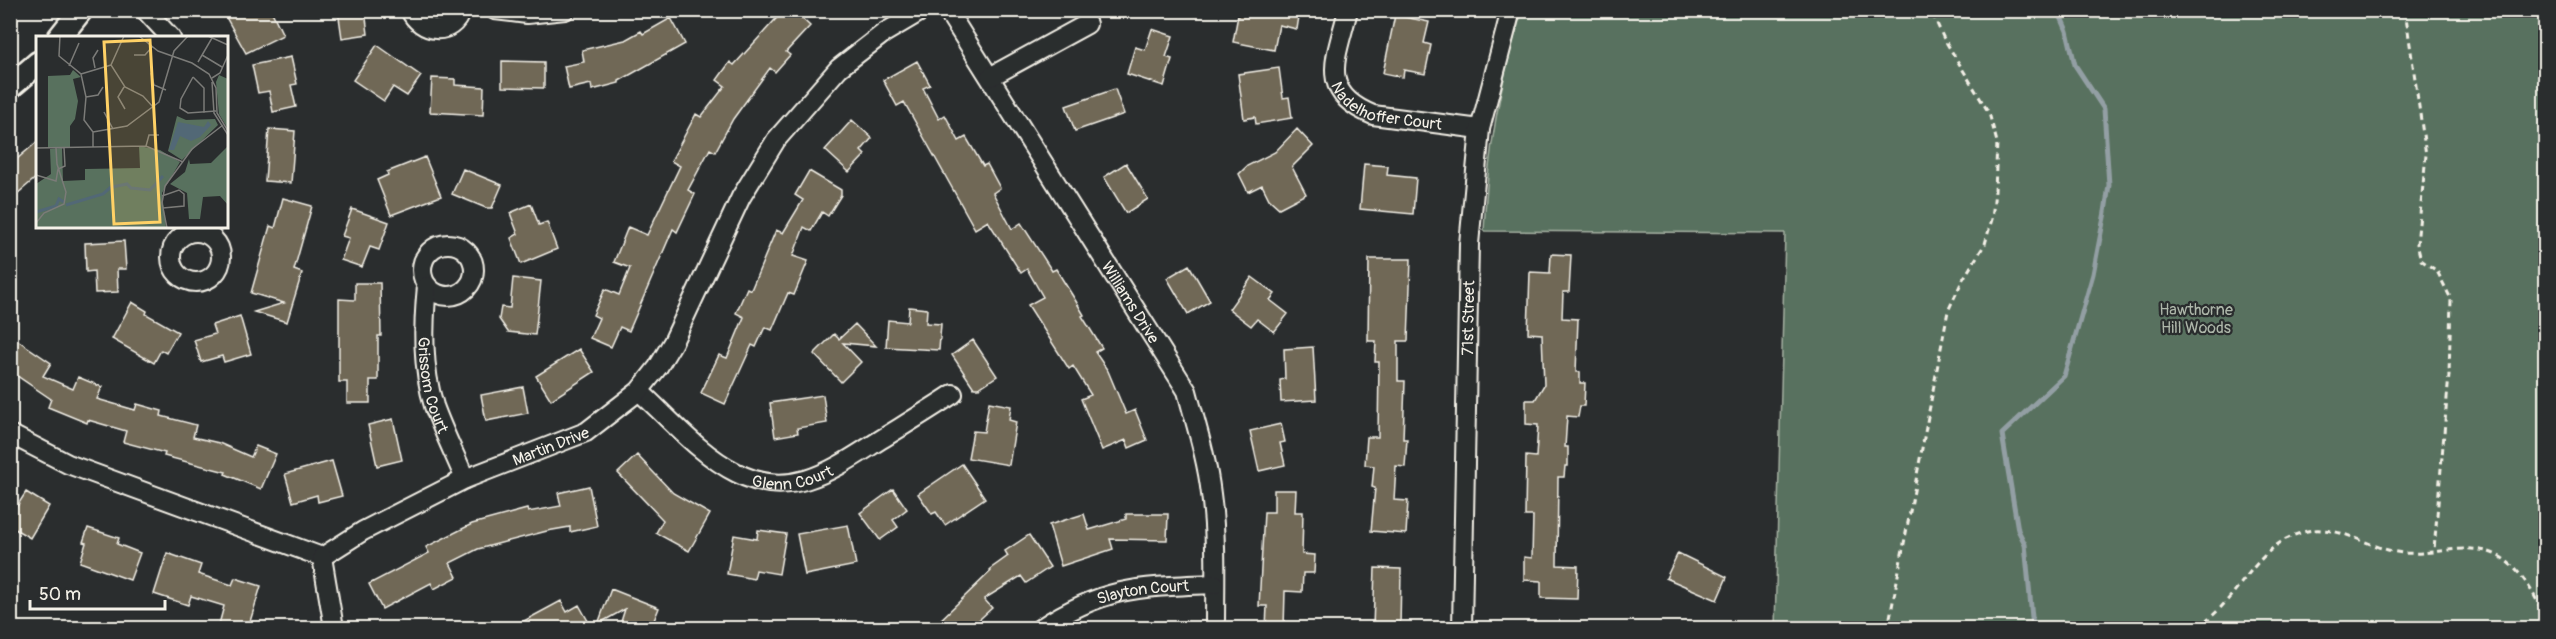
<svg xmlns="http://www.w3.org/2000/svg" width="2556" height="639" viewBox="0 0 2556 639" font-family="Pangolin,sans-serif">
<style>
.green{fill:#58715e;stroke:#a6b1a3;stroke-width:1.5}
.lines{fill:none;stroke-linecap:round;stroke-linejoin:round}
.stream{stroke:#939fa4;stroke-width:5}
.building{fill:#6f6757;stroke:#f4f1e8;stroke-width:1.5}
.minor-casing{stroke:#f4f1e8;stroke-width:22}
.tertiary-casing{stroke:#f4f1e8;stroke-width:27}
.path{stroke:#f4f1e8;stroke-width:3;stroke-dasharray:6 4.5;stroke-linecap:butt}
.minor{stroke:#2a2d2e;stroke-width:18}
.tertiary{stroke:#2a2d2e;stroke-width:22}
.labels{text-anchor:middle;stroke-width:4.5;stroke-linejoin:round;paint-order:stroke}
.street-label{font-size:16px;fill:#f4f1e8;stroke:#2a2d2e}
.park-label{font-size:16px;fill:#aeb7aa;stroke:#2a2d2e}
.inset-river{fill:none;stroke:#526876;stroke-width:3}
.inset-road{fill:none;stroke:#7b7b78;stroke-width:1.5}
.view{fill:#ffd166;fill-opacity:0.15;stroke:#ffd166;stroke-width:3}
.inset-edge{fill:none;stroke:#f4f1e8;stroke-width:3}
</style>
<rect width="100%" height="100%" fill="#2a2d2e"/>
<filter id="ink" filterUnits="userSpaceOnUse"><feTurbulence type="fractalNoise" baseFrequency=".0167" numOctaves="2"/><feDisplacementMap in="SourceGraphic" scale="12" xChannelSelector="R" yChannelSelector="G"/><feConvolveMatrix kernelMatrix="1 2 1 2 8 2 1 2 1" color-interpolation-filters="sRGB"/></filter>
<g filter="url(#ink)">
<path class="green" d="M1522 11H2545V628H1775L1785 233 1484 231C1487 157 1500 81 1522 11Z"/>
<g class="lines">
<path class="stream" d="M2033 628 2025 544 2018 530 2002 434 2064 376 2093 274 2105 212 2109 185 2104 109 2075 65 2067 31 2058 10"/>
</g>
<path class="building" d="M222 10H271L283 35 246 53Z
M338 10H365L368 34 342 38Z
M784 10H793L810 26 786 52 790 55 775 72 770 68 733 119 715 152 710 149 688 190 695 194 677 232 673 229 629 331 620 327 611 347 590 338 599 318 593 315 605 289 619 295 630 268 614 262 628 227 647 235 680 166 671 161 696 114 701 117 725 86 717 80 730 62 734 65Z
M1239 10H1300L1297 29 1279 25 1274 50 1233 42Z
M1395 15 1429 22 1424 43 1431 45 1425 74 1404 70 1403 77 1383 73Z
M671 18 685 44 619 81V83L592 90 591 84 569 89 564 66 584 62 582 50 625 40 641 31 643 34Z
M1152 29 1173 36 1166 57 1172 59 1164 86 1127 74 1135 47 1145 50Z
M377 45 421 76 407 96 393 87 384 101 353 80Z
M291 57 297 84 291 85 296 107 273 112 269 91 258 93 252 65Z
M502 61 544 62V88L502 87Z
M917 61 930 85 923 88 939 119 945 115 959 141 966 137 983 166 987 164 1000 188 993 193 1012 229 1021 223 1052 271 1056 269 1074 298 1084 315 1082 316 1102 348 1095 352 1108 371 1126 414 1135 410 1147 440 1129 448 1126 440 1102 450 1081 399 1091 395 1073 366 1069 369 1028 305 1043 297 1027 269 1021 273 988 221 975 229 904 102 897 106 883 80Z
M1279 68 1283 98 1289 97 1292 118 1256 124 1255 117 1244 119 1238 74Z
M432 78 455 79V85L484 87 483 115 430 112Z
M1115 89 1124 114 1075 131 1066 106Z
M852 120 872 138 861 151 865 155 849 172 825 150Z
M269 129 295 131 291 183 265 181Z
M1297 129 1313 146 1292 167 1306 194 1279 208 1269 199 1262 185 1248 192 1239 174 1247 166 1275 152Z
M38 141V176L17 194 10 187V165Z
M425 157 441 196 391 215 377 180 388 175 387 172Z
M1126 163 1148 199 1126 213 1104 177Z
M1364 164 1388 166 1387 175 1416 178 1413 214 1360 209Z
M463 169 502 185 492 208H486L452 194Z
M809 171 841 190V195L828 216 822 212 811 231 804 227 793 256 808 261 794 295 788 293 772 330 765 327 756 347 752 345 725 404 701 393 719 355 727 358 744 317 736 313 747 288 751 290 776 230 783 233 803 200 795 195Z
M283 198 312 206 294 270 302 273 287 322 254 312 284 303 251 293 270 226 275 228Z
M531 204 539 225 547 222 557 249 521 264 511 238 518 234 510 213Z
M352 209 389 222 379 250 370 247 362 267 341 260 349 238 342 236Z
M124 241 126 269H117L118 292 95 293 94 271 86 272 85 243Z
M1551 254 1571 255 1569 292H1563L1562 318 1578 319 1576 372H1580V383H1585L1584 406H1580L1578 417 1567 416 1565 447H1568V466H1565L1564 477H1558L1557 565 1578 566 1577 599 1541 598V581L1524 580V557L1532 558 1533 516H1525L1526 456 1536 457 1538 425 1526 424V400H1535L1544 385 1542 334 1528 333 1530 272 1550 273Z
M1369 259H1411L1408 341H1398V381H1405L1403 439H1407L1405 467 1396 466 1394 500 1408 501 1406 534 1371 531 1375 488 1372 487 1374 466 1365 465 1367 437H1378L1379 362H1375L1376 341H1368Z
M1189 265 1210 301 1188 314 1167 278Z
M1252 277 1275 294 1270 300 1288 314 1274 332 1257 319 1251 326 1229 309Z
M513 278 541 281 535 335 508 332 499 319 501 307 510 308Z
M355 283H380L381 336H378V380H370V403H347V382H339V299L355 300Z
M132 302 147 311 146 314 178 332 166 353 161 350 154 363 112 339Z
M909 307 927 309 926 323 941 324 939 350 886 347 888 320 908 322Z
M240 316 251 354 224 362 222 356 201 362 194 340 215 334 212 325Z
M855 324 876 346 843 343 861 362 841 382 814 354 834 334 839 339Z
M10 335 51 363 43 376 73 389 78 377 102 387 97 399 135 410 137 404 162 411 161 416 196 425 193 437 219 443 251 457 256 446 276 454 261 489 225 474 226 472 164 456 165 453 123 442 126 431 88 420 87 423 48 407 51 399 10 371Z
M973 340 997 376 979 388H974L952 355Z
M1313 347 1316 400 1281 402 1280 380 1285 379 1284 349Z
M579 349 594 372 551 400 536 376Z
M523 387 528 413 486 421 481 395Z
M823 395 827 423 797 428 798 433 775 437 770 403Z
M989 402 1011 406 1009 420 1016 422 1009 465 968 458 973 431 984 432Z
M393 419 402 460 377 466 368 425Z
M1281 424 1285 442 1280 443 1285 465 1259 471 1250 431Z
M637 455 673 493 710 514 689 551 656 533 663 520 618 473Z
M332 461 342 496 318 502 317 495 293 502 285 474Z
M962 464 985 498 945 525 936 512 932 514 918 494Z
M589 486 597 526 570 532V527L547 531 478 549 450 563 457 577 434 589 431 583 382 609 369 584 429 553 426 547 472 524 527 509 528 512 561 506 558 493Z
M893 489 907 509 893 520 898 527 880 540 860 513Z
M1274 490H1296L1295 512H1303L1302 554 1315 555 1314 573H1303L1302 592 1285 591 1284 628H1266L1267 606H1259L1264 512H1274Z
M26 492 49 506 30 538 10 526V517Z
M1084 514 1089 530 1126 519V514H1168L1167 540 1110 539 1113 549 1061 566 1049 525Z
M848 525 856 565 805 575 797 534Z
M88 528 119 538 117 544 140 553 130 580 80 562 86 543 83 542Z
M758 530 786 534 779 574 756 570 754 579 727 574 734 535 757 539Z
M1029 535 1050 567 1026 583 1021 576 984 599 992 608 970 628H932L991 571 990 569 1008 556 1005 551Z
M167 553 201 565 198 574 232 585 235 578 261 586 248 628H218L224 606 191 596 188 605 154 594Z
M1678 553 1727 577 1717 600 1666 578Z
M1375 568 1401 569 1400 628H1373Z
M611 589 659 608 651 628H619L625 609 598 624Z
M561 601 567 612 579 605 592 628H511Z"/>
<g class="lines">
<defs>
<g id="minor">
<path d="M145 10 171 38"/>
<path d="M410 10C420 33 453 38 461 10"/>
<path d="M495 10 527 14 565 10"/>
<path id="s1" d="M947 10 1187 391C1196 425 1207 459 1211 494 1217 538 1215 584 1215 628"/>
<path id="s2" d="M1348 10C1337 57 1316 92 1373 115L1480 129"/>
<path d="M990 77 1087 24"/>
<circle cx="196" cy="257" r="25"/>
<circle cx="448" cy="270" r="26"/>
<path id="s3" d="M427 286C423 326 422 367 434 406 443 431 455 455 465 479"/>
<path id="s4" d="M639 391C669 418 700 455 737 473 792 501 834 469 880 440 904 425 929 410 953 394"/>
<path d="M10 434 68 464 322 557"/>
<path id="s5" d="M322 557 363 531 465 479 586 432 639 391 658 367 673 342 741 197 776 140 839 68 884 33 923 10"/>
<path d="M322 557 334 628"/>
<path id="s6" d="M1041 628C1105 586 1141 587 1215 584"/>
<path id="s7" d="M1462 628 1469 244 1480 129 1511 10"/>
</g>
<path id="tertiary" d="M59 38 81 10
M10 87 38 63"/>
</defs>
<use href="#minor" class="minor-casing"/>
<use href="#tertiary" class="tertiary-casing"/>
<path class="path" d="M2405 10 2426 155 2417 244 2421 260 2437 271 2451 299 2449 375 2434 550
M1888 628 1948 311 1963 279 1985 244 1992 219 1995 191 1997 142 1989 113 1943 37 1931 10
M2196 628C2233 606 2250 559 2286 539 2296 534 2309 529 2321 530 2351 531 2374 550 2403 553 2436 556 2472 539 2502 558 2523 572 2537 598 2546 621"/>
<use href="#minor" class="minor"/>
<use href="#tertiary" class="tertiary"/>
</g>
</g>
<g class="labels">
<g class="street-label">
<text dy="6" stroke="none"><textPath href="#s2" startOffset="134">Nadelhoffer Court</textPath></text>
<text dy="6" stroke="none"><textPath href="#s1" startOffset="345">Williams Drive</textPath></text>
<text dy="6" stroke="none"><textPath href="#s7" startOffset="310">71st Street</textPath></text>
<text dy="6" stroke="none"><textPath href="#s3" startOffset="100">Grissom Court</textPath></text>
<text dy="6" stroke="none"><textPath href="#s5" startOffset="255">Martin Drive</textPath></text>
<text dy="6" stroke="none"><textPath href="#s4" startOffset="186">Glenn Court</textPath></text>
<text dy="6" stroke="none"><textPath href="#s6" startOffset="110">Slayton Court</textPath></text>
</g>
<g class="park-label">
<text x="2196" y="315">Hawthorne<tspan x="2196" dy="18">Hill Woods</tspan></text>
</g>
</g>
<g transform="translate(36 36)">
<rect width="192" height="192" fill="#2a2d2e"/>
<path d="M37 34 45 41 37 43 42 65 39 83 34 90V111H12V40L34 39ZM183 39 192 43V93L183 78 180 46ZM141 80 150 84 179 83 182 89 146 124 132 115ZM103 110 124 114 144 126 126 157 130 192H0V148L15 138 14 113 26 112 27 145 49 144V133L104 132ZM192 110V169L184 160 167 161 164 183H153L151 157 134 148 149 136 153 123 154 128 175 127Z" fill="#58715e"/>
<path d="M172 85 175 89 164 101 155 105 144 100 138 114H133L142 86 168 91Z" fill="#526876"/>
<path class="inset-river" d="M76 151 91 148 95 152 114 154 127 140M30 169 67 158 75 151M0 176 20 170 23 163 28 166"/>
<path class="inset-road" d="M24 0 23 20 45 38 50 61 48 84 57 96V111M88 0 75 29 89 51 107 60 117 71M103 0 122 15 156 27 173 38 180 52 181 77 192 95M172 0 192 9M98 19H109L116 11M166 19 186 31M162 26 176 2M33 30 43 7M59 32 57 22 62 14M115 37 118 49 130 54M45 38 75 29M157 41 145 63 144 72 152 77 180 75M157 41 168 52V77M176 42 184 37 192 19M176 46 178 77 192 99M88 51 82 61 89 73M50 61 62 59 67 51M68 76 77 93M57 96 91 90 123 66 138 15 152 0M74 110 75 142M110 110 113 99H123M0 112 110 110 147 126M0 139 20 145 22 133 29 130 28 112M126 160 143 154 148 158V170L127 172M0 187 8 177 28 168 30 156 21 128 20 112M131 192 126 167 129 150 156 113 187 89"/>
<path class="view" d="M114 4 124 186 78 188 68 6Z"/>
<rect width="192" height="192" class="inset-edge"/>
</g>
<rect width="2556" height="639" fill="none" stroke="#2a2d2e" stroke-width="36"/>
<rect x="18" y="18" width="2520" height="603" fill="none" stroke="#f4f1e8" stroke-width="2" filter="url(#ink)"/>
<path d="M30 600v9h135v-9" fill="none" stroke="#f4f1e8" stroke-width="3"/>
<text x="39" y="600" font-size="18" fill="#f4f1e8" stroke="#2a2d2e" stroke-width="4.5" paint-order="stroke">50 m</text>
</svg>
